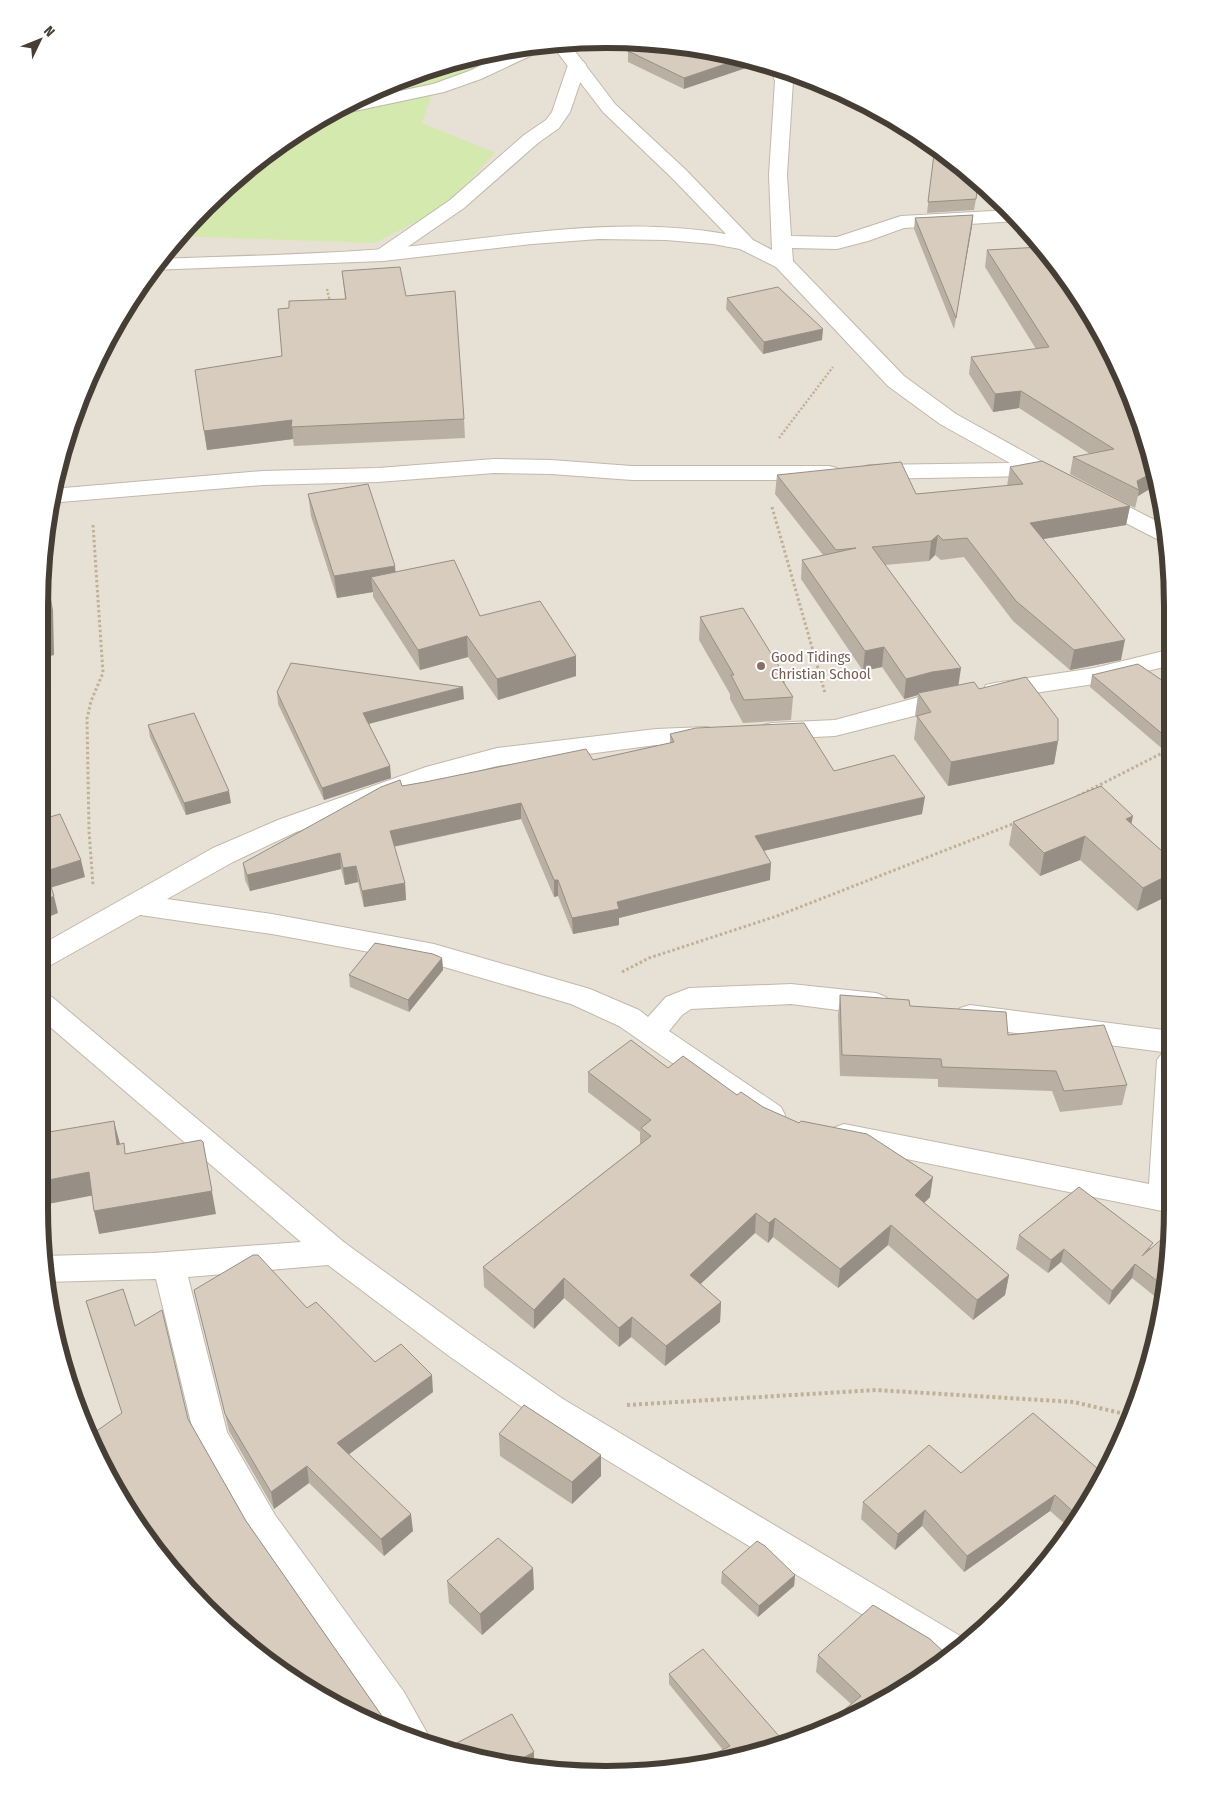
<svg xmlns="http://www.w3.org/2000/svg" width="1211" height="1814" viewBox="0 0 1211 1814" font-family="'Fira Sans Condensed',sans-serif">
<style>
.residential{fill:#e7e0d4}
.green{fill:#d3e9ae}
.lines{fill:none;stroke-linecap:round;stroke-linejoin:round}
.service-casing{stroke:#c2b8ab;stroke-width:2}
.minor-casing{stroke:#c2b8ab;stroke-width:2}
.path-far2{stroke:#c1b099;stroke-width:2.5;stroke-dasharray:2 2;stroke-linecap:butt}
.path-far1{stroke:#c1b099;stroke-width:3;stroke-dasharray:2.5 2.5;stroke-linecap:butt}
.path{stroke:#c1b099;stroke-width:4;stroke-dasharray:3 3;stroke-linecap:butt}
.service{fill:#fff;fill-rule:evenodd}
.minor{fill:#fff;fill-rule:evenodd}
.wall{fill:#baafa3}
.shaded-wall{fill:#978f85}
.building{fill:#d8ccbe;stroke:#978f85}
.education-dot{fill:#8d6e63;stroke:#fff;stroke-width:2}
.labels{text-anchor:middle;stroke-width:4;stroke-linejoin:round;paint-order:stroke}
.education-label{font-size:15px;fill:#785e54;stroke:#fff;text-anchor:start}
.rim{fill:none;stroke:#463e35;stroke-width:6}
</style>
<rect width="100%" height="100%" fill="#f3eee6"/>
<path class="residential" d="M605 39 716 50 822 82 920 134 1006 205 1077 290 1161 495 1172 606V1208L1161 1319 1114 1459 1077 1524 1006 1609 889 1699 822 1732 716 1764 568 1774 459 1756 389 1732 134 1524 69 1390 44 1283 39 606 50 495 97 355 156 261 205 205 290 134 388 82 495 50Z"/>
<path class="green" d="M543 45 542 50 432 93 422 123 495 153 445 207 375 243 178 236 205 205 290 134 388 82 495 50Z"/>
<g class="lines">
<defs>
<path id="service" d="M548 45 545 49 481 79 444 92 336 115 329 114 353 101 433 84 469 71 520 47Z
M577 60 583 61 586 65 570 112 559 128 538 143 464 208 390 259 383 261 376 259 373 255 376 251 450 200 524 135 546 120 552 112 568 65 571 61Z"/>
<path id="minor" d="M568 42 615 104 686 170 753 240 772 250 769 175 775 81 771 69 773 67 790 72 793 81 787 175 791 236 837 237 901 216 1011 210 1019 221 904 228 868 241 837 249 792 248 793 261 904 376 956 414 1046 464 1164 525 1166 541 1157 539 1034 476 870 479 862 477 859 472 862 467 870 465 1010 463 940 424 888 386 776 267 740 249 713 244 666 240 599 239 532 244 383 261 150 270 157 259C233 256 309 255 384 249 497 239 612 214 726 234L672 178 603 112 551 44Z
M494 459 551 460 632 466H829L837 468 840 473 837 478 829 480H632L551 474 494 473 378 482 263 485 49 503 52 489 263 471 378 468Z
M1172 649V665L1094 684 995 699 986 697 983 691 986 685 995 683 1094 668Z
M952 690 961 692 965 698 961 704 835 736 772 739 763 737 759 731 763 725 772 723 835 720 930 694Z
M706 727 715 729 719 735 715 741 706 743 656 745 497 766 443 780 296 832 233 862 167 899 272 914 434 944 590 989 639 1010 648 1017 666 997 689 988 791 984 876 993 886 997 890 1004 886 1011 876 1015 791 1004 691 1009 682 1015 669 1031 781 1107 785 1115 781 1123 770 1127 759 1123 619 1026 571 1004 434 964 272 934 140 915 51 965 41 968V945L213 848 278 820 426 767 497 748 656 729Z
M42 993 52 997 345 1243 473 1336 563 1399 967 1640 939 1661 539 1419 449 1356 328 1265 188 1277 227 1432 275 1515 404 1692 431 1740 428 1746 386 1731 251 1537 199 1445 194 1435 156 1279 44 1282V1256L153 1253 301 1242 42 1020Z
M970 1005 1172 1031V1213L833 1144 829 1136 833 1128 844 1124 1149 1184 1157 1060 1163 1052 970 1027 960 1024 956 1016 960 1008Z"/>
</defs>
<use href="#service" class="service-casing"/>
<use href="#minor" class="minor-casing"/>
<path class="path-far2" d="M327 289 330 302
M779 438 833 367"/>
<path class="path-far1" d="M772 507 825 693
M93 525 103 673 91 701 87 719 89 831 93 885
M1078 796 1172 748
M622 972 649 958 777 916 1015 823"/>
<path class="path" d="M627 1405 876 1390 1074 1402 1129 1415"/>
<use href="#service" class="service"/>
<use href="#minor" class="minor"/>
</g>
<path class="wall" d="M601 39H605L716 50 684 89 628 62V52Z
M794 73 813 79 804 85Z
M935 146 979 182 974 210 927 213Z
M973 215 972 226 954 329 914 229 915 218Z
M987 250 1129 388 1162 498 1148 490 1138 496 1135 508 1070 474 1073 457 1090 454 1019 408 993 412 969 374 971 357 1036 349 985 267Z
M342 271 406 296 464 419 465 438 294 446 293 439 207 450 195 370 282 356 289 308 345 299Z
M727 298 822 340 763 354 726 309Z
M1010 467 1130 506 1126 525 1043 539 1121 660 1070 670 1013 621 964 557 941 560 935 555 929 561 885 565 958 685 979 689 1058 741 1054 764 948 786 914 739 917 718 915 716 918 695 904 699 882 667 863 671 801 579 802 560 823 555 775 494 777 475 916 494 1007 486Z
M308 494 396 572 480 616 576 656V676L498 700 468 657 420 670 373 597V592L337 598 311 516Z
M700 617 784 683 793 697 791 720 743 723 730 699V694L699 640Z
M1092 675 1172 687V757L1090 687Z
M277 692 464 699 369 724 390 766 391 778 324 800 278 704Z
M148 725 231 803 186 815 150 737Z
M670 734 834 771 922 814 763 851 770 880 619 918V925L573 934 558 896 554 897 521 819 394 847 405 883 406 900 364 907 358 882 345 885 341 869 250 891 245 880 243 863 402 786 593 760 670 743Z
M1013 822 1131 824 1172 860 1137 911 1080 860 1040 876 1009 845Z
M442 958 443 970 409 1012 350 987 349 975Z
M840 995 910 1006 1008 1035 1127 1085 1122 1105 1060 1112 1052 1091 938 1087V1079L840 1076 838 1016Z
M668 1068 737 1095 763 1107 930 1197 924 1203 1009 1275 1005 1295 973 1320 888 1245 838 1288 773 1237 768 1243 755 1233 700 1284 721 1302 720 1322 665 1366 631 1337 619 1347 564 1298 534 1329 484 1287 483 1267 640 1144V1132L588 1092V1072Z
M1170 1232 1163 1303 1132 1278 1109 1305 1061 1262 1048 1273 1016 1249 1019 1235 1152 1248Z
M194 1290 307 1308 375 1362 433 1392 349 1454 413 1531 384 1556 309 1483 274 1509 229 1431Z
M86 1301 135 1326 246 1521 382 1716 404 1734 405 1738 389 1732 122 1413 91 1318Z
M499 1434 601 1476 572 1504 500 1456Z
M961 1473 1105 1475 1077 1524 1072 1530 1050 1511 964 1572 922 1526 895 1550 861 1519 863 1502Z
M722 1572 795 1575 794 1586 758 1617 721 1583Z
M447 1581 534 1589 482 1635 449 1603Z
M818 1655 889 1699 842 1722 844 1710 851 1704 816 1672Z
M669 1674 785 1743 723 1750 669 1684Z
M455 1744 534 1762 525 1767 459 1756 456 1755Z"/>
<path class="shaded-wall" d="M743 58 761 63 684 89V78Z
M804 76 813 79 804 85Z
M973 215 972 226 954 329 956 318Z
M823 329 822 340 763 354 764 342Z
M1021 391 1019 408 993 412 995 394Z
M292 420 293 439 207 450 204 431Z
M1152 473 1148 490 1138 496 1139 490 1137 481Z
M1130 506 1126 525 1026 542 1030 523Z
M938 535 935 555 929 561 931 541Z
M395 566 397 588 371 577 373 592 337 598 334 576Z
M49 587 53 610 54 655 39 659V635Z
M467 636 468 657 420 670 418 650Z
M1125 640 1121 660 1070 670 1074 650Z
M884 647 882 667 863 671 865 651Z
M576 656V676L498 700 497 679Z
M961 668 958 688 918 693V695L904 699 906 679 932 672Z
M785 676 783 698 780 677Z
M463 687 464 699 364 725 363 713Z
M1058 741 1054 764 948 786 951 762Z
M390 766 391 778 324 800 322 788Z
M229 791 231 803 186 815 184 803Z
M925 797 922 814 754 853 755 836Z
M521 803V819L391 847 390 831Z
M1133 816 1128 840 1126 819Z
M1085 836 1080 860 1040 876 1044 853Z
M340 853 341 869 250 891 247 875Z
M81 860 85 877 50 888 46 871Z
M771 863 770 880 619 918V925L573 934 572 918 617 902Z
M356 866 358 882 345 885 343 868Z
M1172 873V894L1137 911 1143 888Z
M554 880H558V896L554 897Z
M405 883 406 900 364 907 362 891Z
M54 896 58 913 41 920V902Z
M442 958 443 970 409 1012 408 1000Z
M114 1121 120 1144 117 1145Z
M203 1142 216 1214 99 1234 94 1211Z
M89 1172 95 1195 43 1205V1181Z
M933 1177 930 1197 912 1215 915 1195Z
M756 1213 755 1233 689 1295 690 1275Z
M775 1218 773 1237 768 1243 769 1223Z
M891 1225 888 1245 838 1288 840 1269Z
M1064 1249 1061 1262 1048 1273 1051 1260Z
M1135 1264 1132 1278 1109 1305 1112 1291Z
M1009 1275 1005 1295 973 1320 977 1300Z
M564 1278V1298L534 1329V1310Z
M721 1302 720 1322 665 1366 666 1346Z
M632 1317 631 1337 619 1347V1328Z
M432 1375 433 1392 340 1461 337 1443Z
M601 1455V1476L572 1504V1482Z
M307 1466 309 1483 274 1509 271 1492Z
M1055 1495 1050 1511 964 1572 967 1556Z
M925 1510 922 1526 895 1550 898 1534Z
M411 1514 413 1531 384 1556 381 1539Z
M533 1568 534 1589 482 1635 480 1614Z
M795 1575 794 1586 758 1617 759 1606Z
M534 1752V1762L525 1767 511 1765Z"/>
<path class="building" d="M630 41 716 50 743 58 684 78 628 51 640 46Z
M935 146 978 182 976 199 928 202Z
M973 215 956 318 915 218Z
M1041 247 1077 290 1129 388 1155 474 1152 473 1137 481 1139 490 1073 457 1114 449 1021 391 995 394 971 357 1049 347 987 250Z
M400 267 406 296 455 291 464 419 291 427 292 420 204 431 195 370 282 356 278 309 289 308V301L346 299 342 271Z
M778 287 823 329 764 342 727 298Z
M1042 461 1130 506 1030 523 1125 640 1074 650 1016 601 967 538 943 540 938 535 931 541 872 547 961 668 932 672 906 679 884 647 865 651 802 560 856 548 836 550 777 475 901 462 916 494 1023 484 1010 467Z
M368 484 395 566 334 576 308 494Z
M454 560 480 616 540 601 576 656 497 679 467 636 418 650 371 577Z
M49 587V632L39 635V606L40 589Z
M743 608 785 676 780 677 793 697 744 700 731 675H734L700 617Z
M291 663 463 687 363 713 390 766 322 788 277 692Z
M1138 664 1172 687V742L1092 675Z
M1026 677 1058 719V741L951 762 917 716 931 712 918 693 974 682 979 689Z
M194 713 229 791 184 803 148 725Z
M804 723 834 771 894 755 925 797 755 836 771 863 617 902 619 909 572 918 558 880H554L521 803 390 831 405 883 362 891 356 866 343 868 340 853 247 875 243 863 381 787 400 780 402 786 425 782 586 749 593 760 674 742 670 734 696 728Z
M1101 786 1133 816 1126 819 1172 860V873L1143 888 1085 836 1044 853 1013 822Z
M60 814 81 860 46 871 54 896 41 902 40 820Z
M375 943 433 954 442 958 408 1000 349 975Z
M840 995 909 1000 910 1006 1006 1012 1008 1035 1104 1025 1127 1085 1064 1091 1056 1071 942 1067 941 1059 842 1055Z
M631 1040 668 1068 683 1056 737 1095 741 1092 763 1107 799 1123 801 1121 867 1134 933 1177 915 1195 1009 1275 977 1300 891 1225 840 1269 775 1218 769 1223 756 1213 690 1275 721 1302 666 1346 632 1317 619 1328 564 1278 534 1310 483 1267 651 1136 641 1128 651 1120 588 1072Z
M114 1121 117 1145 124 1143 125 1154 201 1140 203 1142 212 1191 94 1211 89 1172 43 1181V1133Z
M1079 1187 1153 1243 1142 1256 1170 1232 1165 1287 1135 1264 1112 1291 1064 1249 1051 1260 1019 1235Z
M253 1255H258L307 1308 316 1302 375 1362 401 1344 432 1375 337 1443 411 1514 381 1539 307 1466 271 1492 225 1414 194 1290Z
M123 1289 135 1326 162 1310 188 1419 246 1521 382 1716 397 1722 404 1734 401 1736 389 1732 260 1658 205 1609 134 1524 91 1435 122 1413 86 1301Z
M524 1405 601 1455 572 1482 499 1434Z
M1033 1413 1105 1475 1080 1518 1055 1495 967 1556 925 1510 898 1534 863 1502 929 1445 961 1473Z
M498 1538 533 1568 480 1614 447 1581Z
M757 1541 765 1546 795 1575 759 1606 722 1572Z
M873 1605 930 1639 947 1655 889 1699 852 1718 844 1710 861 1696 818 1655Z
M703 1649 785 1743 716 1764 691 1766 730 1746 669 1674Z
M512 1714 534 1752 511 1764V1765L462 1756 455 1744Z"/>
<circle class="education-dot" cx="761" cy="666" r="5"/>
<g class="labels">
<g class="education-label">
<text x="771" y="662">Good Tidings<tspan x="771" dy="17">Christian School</tspan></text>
</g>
</g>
<path d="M0 0H1211V1814H0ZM606 48H606A558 558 0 0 1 1164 606V1208A558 558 0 0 1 606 1766H606A558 558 0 0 1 48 1208V606A558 558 0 0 1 606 48Z" fill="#fff" fill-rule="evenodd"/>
<path class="rim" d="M606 48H606A558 558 0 0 1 1164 606V1208A558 558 0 0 1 606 1766H606A558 558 0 0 1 48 1208V606A558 558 0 0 1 606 48Z"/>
<g transform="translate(40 40) rotate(47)" stroke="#ffffff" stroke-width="4" paint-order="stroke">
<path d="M0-4L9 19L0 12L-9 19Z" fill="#463e35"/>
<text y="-8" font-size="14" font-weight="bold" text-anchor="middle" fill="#463e35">N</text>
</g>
</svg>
